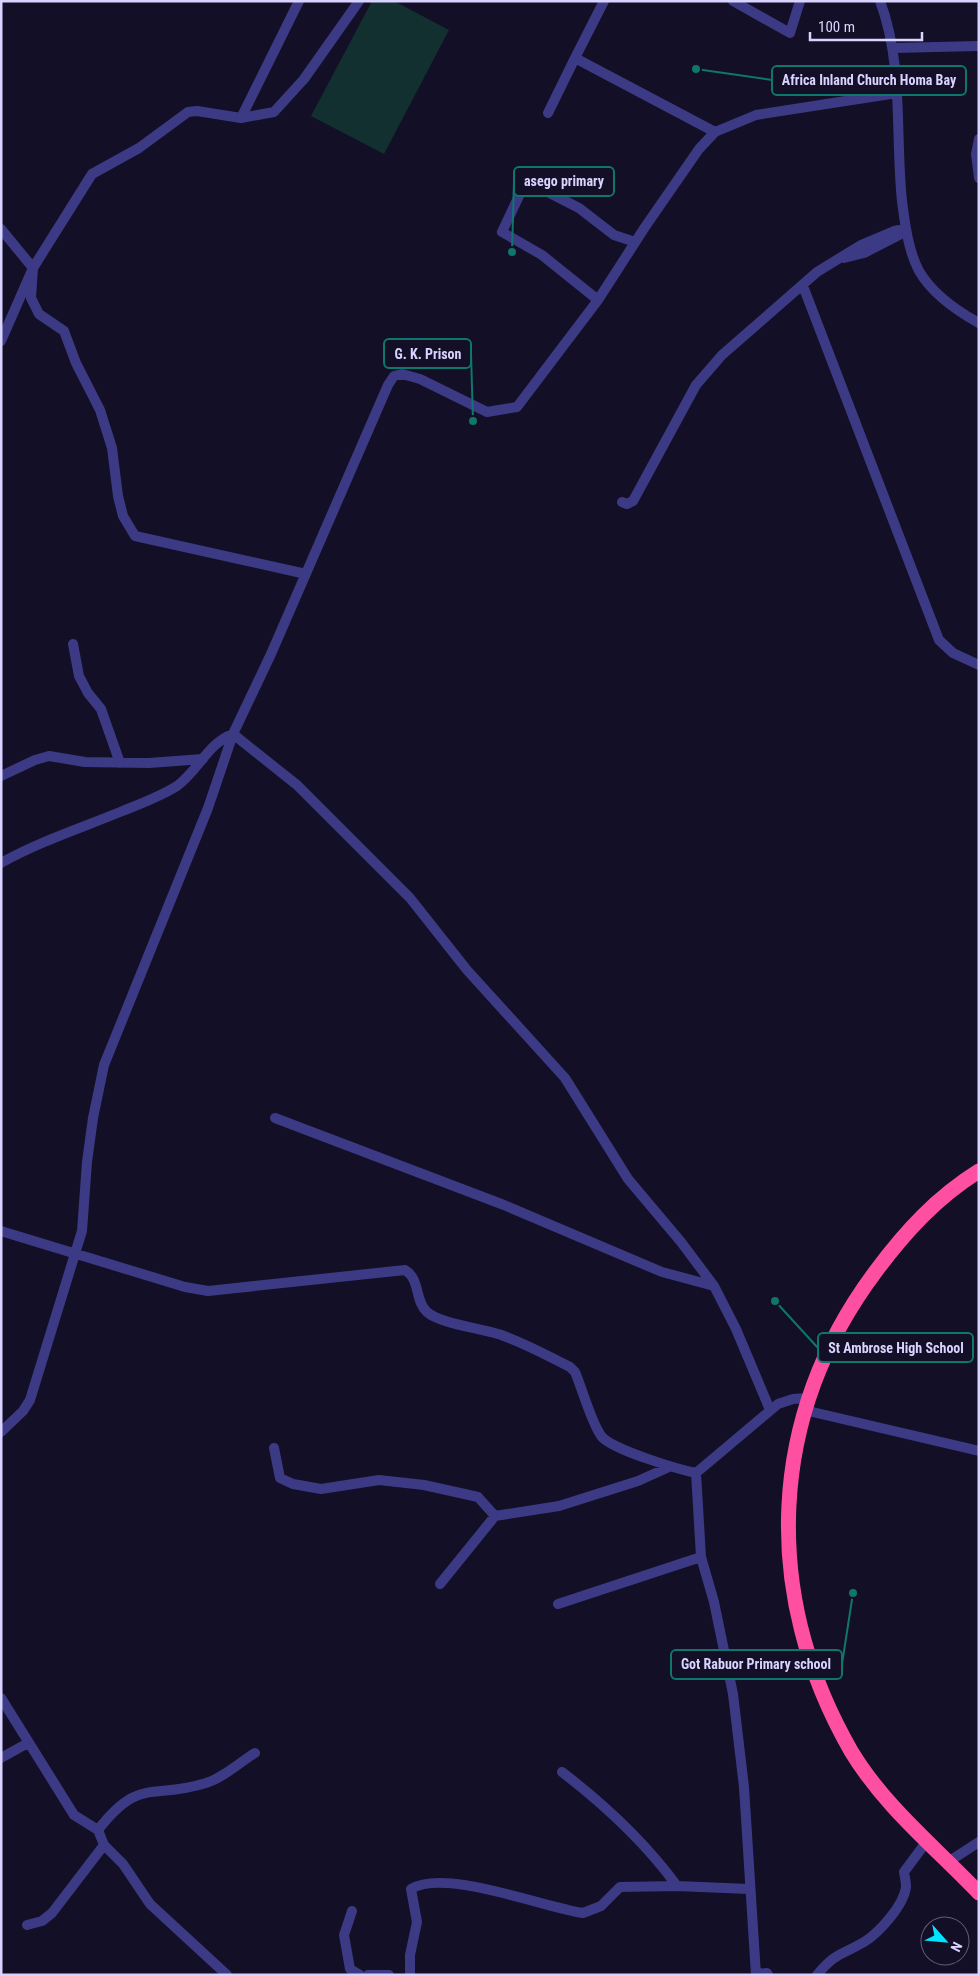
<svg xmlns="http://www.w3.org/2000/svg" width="980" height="1976" viewBox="0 0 980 1976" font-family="'Roboto Condensed',sans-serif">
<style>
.green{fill:#12302f}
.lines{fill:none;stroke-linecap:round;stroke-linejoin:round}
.minor{stroke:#3d3a85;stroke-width:10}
.highway{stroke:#ff4fa3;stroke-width:15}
.leader{fill:none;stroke:#0f766e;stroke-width:2}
.callout-dot{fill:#0f766e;stroke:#130f26;stroke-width:2}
.callout{fill:#130f26;stroke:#0f766e;stroke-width:2}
.callout-label{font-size:14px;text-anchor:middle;font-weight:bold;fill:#d9d4ff}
</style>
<rect width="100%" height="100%" fill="#130f26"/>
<path class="green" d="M372 1H394L449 30 384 154 311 116Z"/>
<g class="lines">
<path class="minor" d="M604 1 575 58 715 132
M733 1 790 33 800 1
M880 1C904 65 895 135 902 201 905 224 908 250 919 271 932 293 957 311 979 323
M893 48 979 46
M548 113 575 58
M241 118 299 1
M979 139 976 154 979 178
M1 229 33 268 1 341
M844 258 864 253 899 235
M803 286 939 640 953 653 979 665
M598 300 542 255 502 232 526 181 579 208 614 235 635 242
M622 502 627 504 633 501 696 385 722 355 817 272 861 245 894 231 905 229
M306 574 135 536 123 516 118 496 112 448 100 410 76 363 64 331 39 314 31 298 33 268 92 174 139 148 188 112 197 111 241 118 274 112 304 79 359 1
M73 644 79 676 88 693 101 709 120 763
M1 776 35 760 49 756 85 762 149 763 203 759
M1 863C40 841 84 827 125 810 143 803 161 796 177 786 198 771 208 743 233 734L297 785 410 898 467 970 565 1078 628 1179 681 1242 714 1286 736 1329 770 1410
M275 1118 504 1205 662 1272 714 1286
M1 1231 185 1287 208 1291 405 1270C421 1280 414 1300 427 1312 440 1324 486 1329 504 1336 526 1344 549 1356 570 1367L575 1372C582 1388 592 1425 602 1437 614 1450 677 1469 696 1473L778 1404 793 1399 808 1398
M804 1410 979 1451
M1 1432 23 1411 30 1400 82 1231 87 1162 93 1118 104 1065 208 808 233 734 271 654 388 385 394 376 402 374 420 379 487 412 517 407 598 300 645 227 699 149 715 132 756 115 897 93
M274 1448 280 1478 293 1484 321 1489 379 1480 424 1485 478 1497 495 1516 559 1506 638 1481 669 1467
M696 1473 701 1557 714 1602 733 1694 744 1787 756 1975
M440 1584 495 1516
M558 1604 701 1557
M1 1698 74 1815 98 1830 104 1845 123 1864 150 1904 227 1975
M1 1758 28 1743
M562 1772C605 1805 645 1842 677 1886
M98 1830C140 1776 152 1800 206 1783 223 1778 240 1762 255 1753
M948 1862 979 1842
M352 1911 344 1935 350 1969 360 1975
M27 1925 42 1921 52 1913 104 1845
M756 1974 767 1973 768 1975
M368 1975H389
M410 1975V1955L417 1922 411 1889C445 1868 542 1907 583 1913L601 1906 620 1887 677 1886 749 1889
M817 1975C836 1952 842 1955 864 1942 879 1933 904 1905 906 1887 906 1882 905 1877 904 1872L927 1841"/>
<path class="highway" d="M979 1171C937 1197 905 1232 876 1271 767 1416 761 1594 851 1751 884 1806 935 1847 979 1893"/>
</g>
<path class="leader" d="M696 69L772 80M512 252L514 181M473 421L471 354M775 1301L818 1348M853 1593L842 1664"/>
<g class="callout-dot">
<circle cx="696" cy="69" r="5"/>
<circle cx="512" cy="252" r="5"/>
<circle cx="473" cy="421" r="5"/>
<circle cx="775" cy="1301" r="5"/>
<circle cx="853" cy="1593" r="5"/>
</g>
<g class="callout">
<rect x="772" y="66" width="194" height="29" rx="5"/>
<rect x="514" y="167" width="100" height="29" rx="5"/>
<rect x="384" y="339" width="87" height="29" rx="5"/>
<rect x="818" y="1333" width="155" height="29" rx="5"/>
<rect x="671" y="1650" width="171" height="29" rx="5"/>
</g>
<g class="callout-label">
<text x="869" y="85">Africa Inland Church Homa Bay</text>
<text x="564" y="186">asego primary</text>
<text x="428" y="359">G. K. Prison</text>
<text x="896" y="1353">St Ambrose High School</text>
<text x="756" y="1669">Got Rabuor Primary school</text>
</g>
<rect width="980" height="1976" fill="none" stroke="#d9d4ff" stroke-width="5"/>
<g transform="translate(945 1941) rotate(117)"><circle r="24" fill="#130f26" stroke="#625e7d"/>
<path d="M0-4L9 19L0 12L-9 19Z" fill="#00e5ff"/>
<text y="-8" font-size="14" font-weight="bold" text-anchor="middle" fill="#d9d4ff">N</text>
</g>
<path d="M810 32v8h112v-8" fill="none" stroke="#d9d4ff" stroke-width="2.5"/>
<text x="818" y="32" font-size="15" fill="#d9d4ff" stroke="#130f26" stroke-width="4" paint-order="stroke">100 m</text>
</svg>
